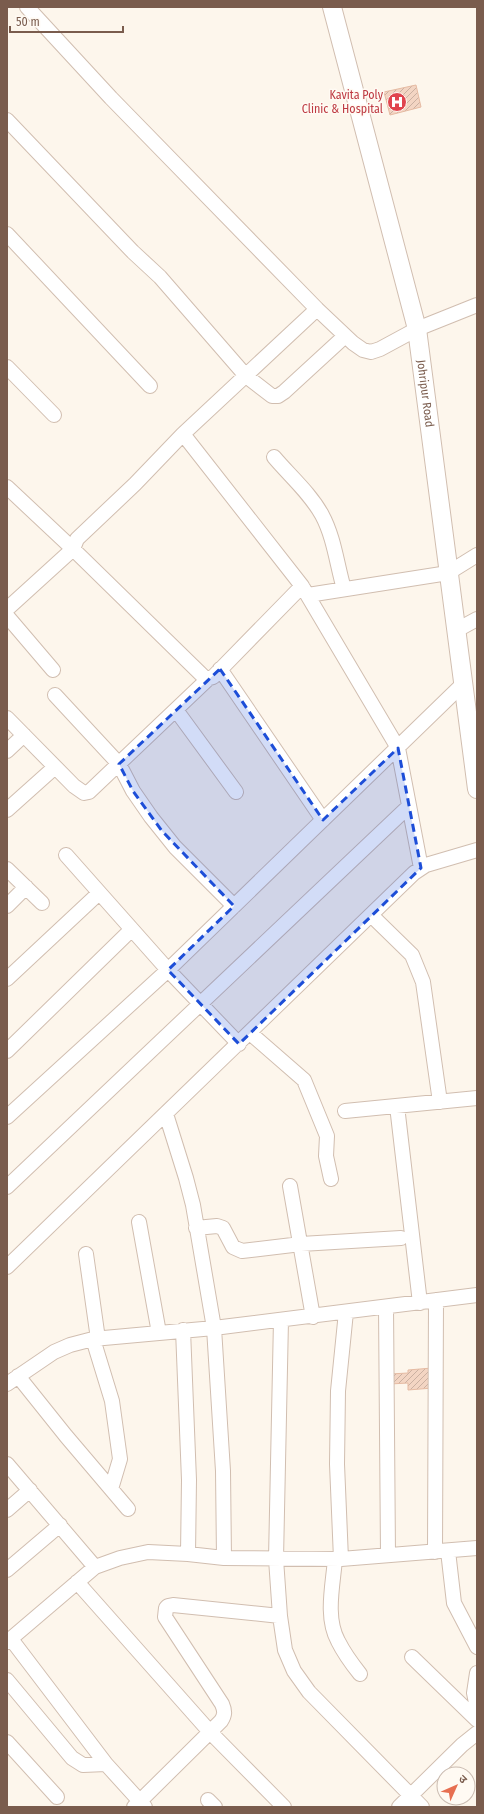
<svg xmlns="http://www.w3.org/2000/svg" width="484" height="1814" viewBox="0 0 484 1814" font-family="'Fira Sans Condensed','Noto Sans Devanagari',sans-serif">
<style>
.building{fill:url(#building-hatch);stroke:#e6bba3}
.lines{fill:none;stroke-linecap:round;stroke-linejoin:round}
.minor-casing{stroke:#d1beb0;stroke-width:16}
.tertiary-casing{stroke:#d1beb0;stroke-width:20}
.minor{stroke:#fff;stroke-width:14}
.tertiary{stroke:#fff;stroke-width:18}
.marked{fill:#1d4ed8;fill-opacity:0.2;stroke:#1d4ed8;stroke-width:3;stroke-dasharray:8 5;stroke-linejoin:round}
.labels{text-anchor:middle;stroke-width:3;stroke-linejoin:round;paint-order:stroke}
.health-label{font-size:12px;fill:#be3a42;stroke:#fffaf3;text-anchor:end}
.street-label{font-size:12px;fill:#7a5c4d;stroke:#fffaf3}
</style>
<defs>
<pattern id="building-hatch" width="6" height="6" patternUnits="userSpaceOnUse"><rect width="6" height="6" fill="#f3d5c3"/><path d="M-1 1l2-2M0 6l6-6M5 7l2-2" fill="none" stroke="#cab0a1"/></pattern>
</defs>
<rect width="100%" height="100%" fill="#fdf6ec"/>
<path class="building" d="M416 85 421 107 390 115 384 92Z
M432 1368 433 1388 408 1390V1383L390 1384V1374L408 1373V1370Z"/>
<g class="lines">
<defs>
<path id="minor" d="M27 7 111 98 317 309 353 343 363 350 371 352 380 349 417 329 477 305
M7 120 133 252 160 277 246 376 272 396H278L284 392 345 336
M7 234 150 386
M7 367 54 415
M183 434 302 586 398 748 421 868
M274 457C290 476 310 493 322 515 334 537 337 565 344 589
M7 487 73 549 206 679 213 677 302 586
M308 595 448 573 477 555
M7 609 73 549 77 539 135 484 183 434 317 309
M7 616 53 670
M457 630 477 619
M220 669 323 820
M55 695 119 764 133 791 151 817 175 847 234 906
M176 710 236 792
M7 718 74 786 84 793 89 792 208 679
M7 751 24 735
M7 810 55 767
M66 855 168 970 239 1044
M7 869 42 903
M7 906 26 887
M371 915 412 955 423 982 440 1102
M7 979 98 894
M250 1033 304 1080 327 1136 326 1156 331 1179
M7 1051 131 930
M397 1106 420 1303
M345 1111 477 1098
M166 1114 186 1178 193 1205 214 1328 223 1471 224 1558
M7 1117 168 970 464 683
M290 1186 313 1317
M7 1187 408 807
M139 1222 159 1333
M196 1228 217 1226 223 1228 233 1247 242 1251 301 1244 401 1238
M86 1254 98 1339
M7 1267 414 873 426 865 477 850
M386 1307 388 1555
M281 1320 276 1559 280 1616 285 1650 294 1671 309 1692 422 1807
M183 1330 189 1480 188 1554
M93 1339 112 1401 120 1459 111 1489
M18 1376 66 1436 128 1509
M7 1384 54 1352 70 1345 93 1339 214 1328 477 1295
M7 1464 95 1567
M7 1510 30 1490
M448 1551 454 1603 477 1647
M435 1552 436 1300
M335 1559C333 1585 325 1617 338 1641 344 1653 352 1664 360 1674
M341 1559 337 1464 338 1391 346 1312
M7 1570 60 1525
M77 1582 210 1732 284 1807
M11 1639 106 1764 145 1807
M7 1642 95 1567 120 1558 148 1552 188 1554 224 1558 341 1559 477 1548
M412 1657 477 1720
M477 1673 474 1693 477 1708
M7 1680 72 1758 83 1765 106 1764
M7 1742 57 1797
M208 1800 215 1807
M134 1807 221 1721C225 1715 225 1711 222 1704L165 1617 166 1608 168 1606 173 1605 280 1616
M399 1807 462 1745 477 1733"/>
<g id="tertiary">
<path id="s1" d="M332 7 417 329 477 789"/>
</g>
</defs>
<use href="#minor" class="minor-casing"/>
<use href="#tertiary" class="tertiary-casing"/>
<use href="#minor" class="minor"/>
<use href="#tertiary" class="tertiary"/>
</g>
<path class="marked" d="M220 669 323 820 398 748 421 868 239 1044 168 970 234 906 162 831 133 791 119 764Z"/>
<defs>
<symbol id="hospital-disc" viewBox="-11 -11 22 22"><circle r="9.5" fill="#e0444e" stroke="#fffaf3"/><path d="M-5-5h3v3.5h4V-5h3V5h-3V1.5h-4V5h-3Z" fill="#fff"/></symbol>
</defs>
<g fill-rule="evenodd">
<use href="#hospital-disc" x="386" y="91" width="22" height="22"/>
</g>
<g class="labels">
<g class="health-label">
<text x="383" y="99">Kavita Poly<tspan x="383" dy="14">Clinic &amp; Hospital</tspan></text>
</g>
<g class="street-label">
<text dy="4" stroke="none"><textPath href="#s1" startOffset="398">Johripur Road</textPath></text>
</g>
</g>
<rect width="484" height="1814" fill="none" stroke="#7a5c4d" stroke-width="16"/>
<g transform="translate(456 1786) rotate(45)"><circle r="19" fill="#fffaf3" stroke="#cabbb1"/>
<path d="M0-3L7 15L0 10L-7 15Z" fill="#e76f51"/>
<text y="-6" font-size="11" font-weight="bold" text-anchor="middle" fill="#7a5c4d">उ</text>
</g>
<path d="M10 26v6h113v-6" fill="none" stroke="#7a5c4d" stroke-width="2"/>
<text x="16" y="26" font-size="12" fill="#7a5c4d" stroke="#fffaf3" stroke-width="3" paint-order="stroke">50 m</text>
</svg>
